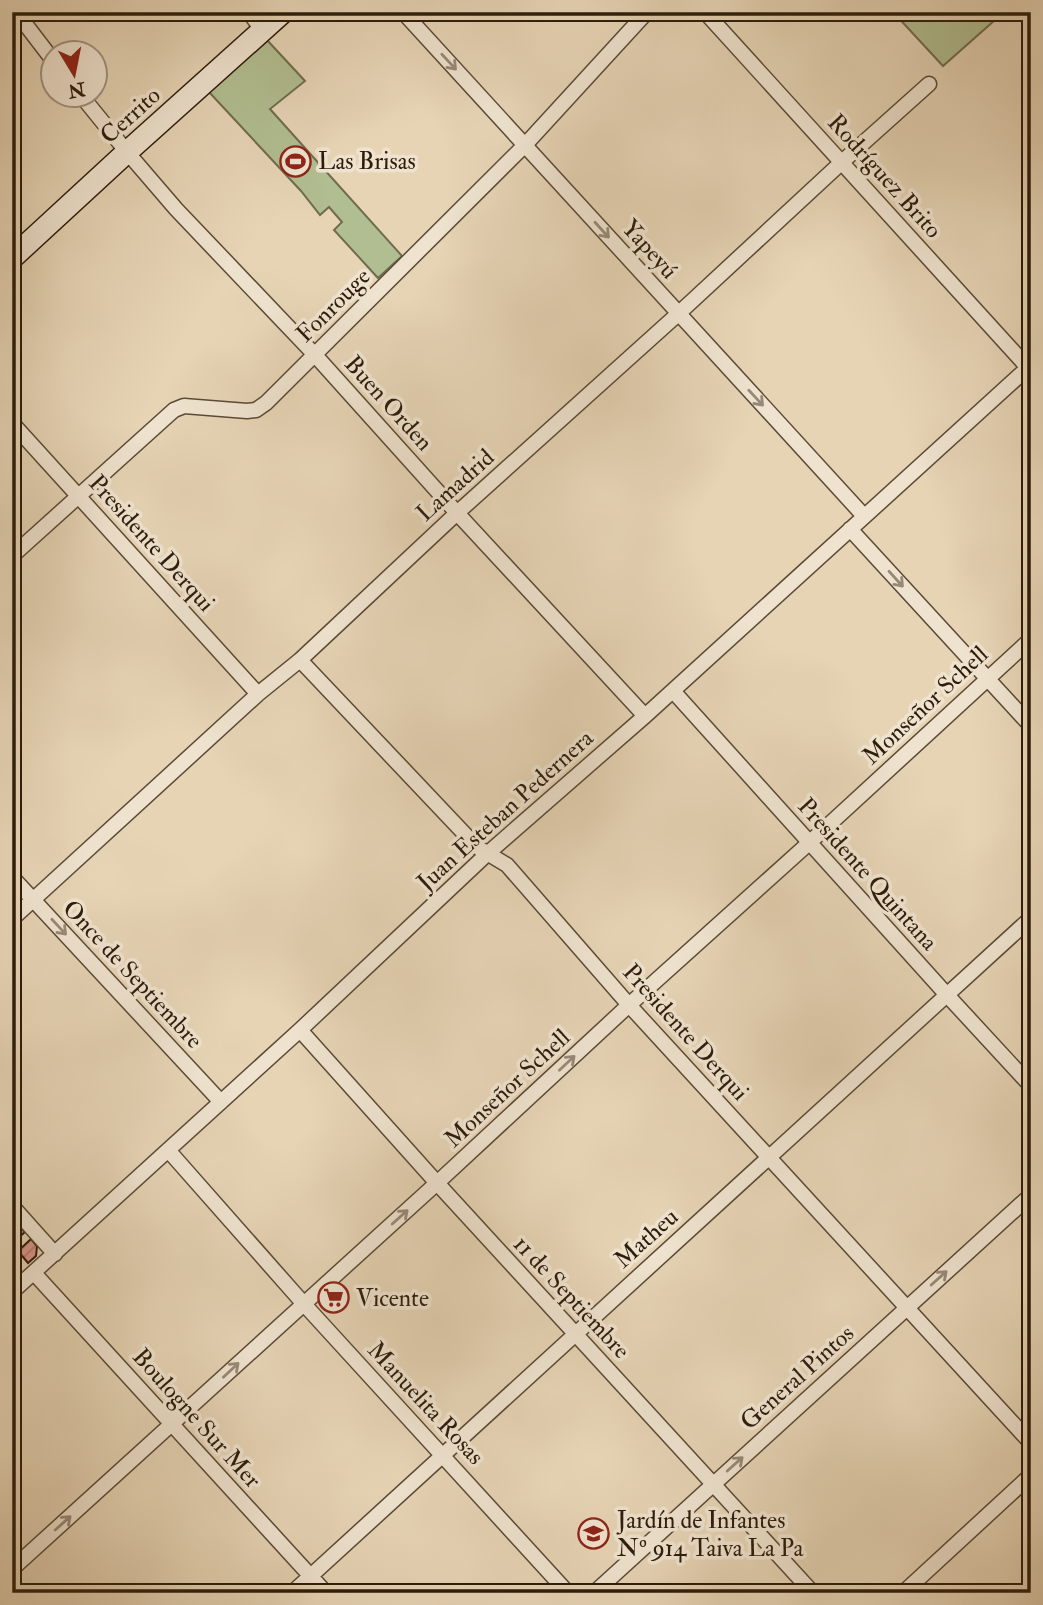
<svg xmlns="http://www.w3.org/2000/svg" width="1043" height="1605" viewBox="0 0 1043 1605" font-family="'IM FELL Double Pica',serif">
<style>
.green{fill:#b1be91;stroke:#6f6d4e;stroke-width:2}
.building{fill:url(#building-hatch);stroke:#2d1c0b;stroke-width:2}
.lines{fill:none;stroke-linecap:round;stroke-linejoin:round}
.minor-casing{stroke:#5b4a36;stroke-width:17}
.secondary-casing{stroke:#2d1c0b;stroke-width:24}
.minor{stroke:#efe3cf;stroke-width:14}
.secondary{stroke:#efe3cf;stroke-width:21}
.oneway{stroke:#988977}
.labels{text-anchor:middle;stroke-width:7;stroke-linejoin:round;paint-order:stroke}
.street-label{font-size:24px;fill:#2d1c0b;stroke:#efe3cf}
.poi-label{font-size:24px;fill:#2d1c0b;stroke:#efe3cf;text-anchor:start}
</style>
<defs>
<pattern id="building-hatch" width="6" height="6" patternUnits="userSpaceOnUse" patternTransform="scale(1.75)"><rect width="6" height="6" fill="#dd978b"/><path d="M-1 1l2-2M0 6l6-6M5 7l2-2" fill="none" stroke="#b47a70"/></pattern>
</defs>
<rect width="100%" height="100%" fill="#e6d4b5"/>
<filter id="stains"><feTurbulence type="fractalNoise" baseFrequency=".00286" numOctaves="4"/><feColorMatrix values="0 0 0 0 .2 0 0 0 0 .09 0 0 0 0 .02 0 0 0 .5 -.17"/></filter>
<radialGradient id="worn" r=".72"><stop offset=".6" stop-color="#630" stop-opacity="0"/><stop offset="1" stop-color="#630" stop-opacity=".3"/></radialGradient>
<path class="green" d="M893 12H1004L943 66Z
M267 40 305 81 270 109 402 256 378 278 334 230 342 222 329 207 320 215 301 191 209 92Z"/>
<path class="building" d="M12 1218 25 1232 17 1239 12 1233Z
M31 1239 37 1246 36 1256 28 1263 18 1251Z"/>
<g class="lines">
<defs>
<path id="minor" d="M16 12 52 59
M249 12 263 31
M403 12 864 516
M705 12 1031 371
M80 94 127 152 176 209 315 355 457 513 645 716
M12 423 258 694
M850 529 1031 726
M12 556 174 410 184 406 247 411 256 410 266 403 525 145 647 12
M300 660 477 847 507 865 629 1005 1031 1443
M673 691 947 995 1031 1086
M12 877 221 1102
M12 919 258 694 300 660 457 513 678 314 842 162 929 84
M300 1030 437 1183 813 1593
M168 1150 303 1303 568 1593
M12 1206 55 1254
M34 1273 326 1593
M12 1292 300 1030 487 854 645 716 1031 365
M12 1569 437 1183 629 1005 809 843 1031 639
M292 1593 1031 918
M594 1593 1031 1195
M903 1593 1031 1475"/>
<path id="secondary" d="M12 258 127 152 283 12"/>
</defs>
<use href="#minor" class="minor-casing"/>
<use href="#secondary" class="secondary-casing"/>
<use href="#minor" class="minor"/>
<use href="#secondary" class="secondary"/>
</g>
<defs><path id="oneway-shaft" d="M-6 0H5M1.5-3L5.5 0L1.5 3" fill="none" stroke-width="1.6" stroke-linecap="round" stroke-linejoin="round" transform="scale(1.75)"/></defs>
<g class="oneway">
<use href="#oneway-shaft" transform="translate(449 62) rotate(47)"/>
<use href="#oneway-shaft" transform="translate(602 230) rotate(48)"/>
<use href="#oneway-shaft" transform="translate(756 398) rotate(47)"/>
<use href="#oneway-shaft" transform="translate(896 579) rotate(48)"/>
<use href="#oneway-shaft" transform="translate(59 927) rotate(47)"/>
<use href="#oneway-shaft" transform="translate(567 1063) rotate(-43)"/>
<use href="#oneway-shaft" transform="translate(400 1217) rotate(-42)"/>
<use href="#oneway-shaft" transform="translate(939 1278) rotate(-42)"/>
<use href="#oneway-shaft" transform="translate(231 1370) rotate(-43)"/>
<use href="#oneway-shaft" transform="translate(735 1464) rotate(-42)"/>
<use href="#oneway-shaft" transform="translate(63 1523) rotate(-42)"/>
</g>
<defs>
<symbol id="stadium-ring" viewBox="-11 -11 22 22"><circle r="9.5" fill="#efe3cf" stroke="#8f2418" stroke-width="1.5"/><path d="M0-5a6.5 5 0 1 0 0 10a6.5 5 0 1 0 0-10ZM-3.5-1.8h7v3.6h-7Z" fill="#8f2418"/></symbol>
<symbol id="supermarket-ring" viewBox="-11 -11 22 22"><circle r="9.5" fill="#efe3cf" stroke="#8f2418" stroke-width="1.5"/><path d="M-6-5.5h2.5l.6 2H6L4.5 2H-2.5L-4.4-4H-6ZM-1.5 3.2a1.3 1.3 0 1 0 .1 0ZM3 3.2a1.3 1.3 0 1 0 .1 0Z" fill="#8f2418"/></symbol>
<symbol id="school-ring" viewBox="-11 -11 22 22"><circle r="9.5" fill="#efe3cf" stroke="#8f2418" stroke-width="1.5"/><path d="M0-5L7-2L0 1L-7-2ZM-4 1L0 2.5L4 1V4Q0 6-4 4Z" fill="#8f2418"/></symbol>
</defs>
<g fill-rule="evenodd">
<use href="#stadium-ring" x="278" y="144" width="35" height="35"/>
<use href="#supermarket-ring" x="316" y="1280" width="35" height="35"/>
<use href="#school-ring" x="576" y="1516" width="35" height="35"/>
</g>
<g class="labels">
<g class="street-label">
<text transform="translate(130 115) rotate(-42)" y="8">Cerrito</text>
<text transform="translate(885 176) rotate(48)" y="8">Rodríguez Brito</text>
<text transform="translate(650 249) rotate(48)" y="8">Yapeyú</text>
<text transform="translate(333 305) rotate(-45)" y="8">Fonrouge</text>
<text transform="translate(389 403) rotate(48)" y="8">Buen Orden</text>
<text transform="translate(455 485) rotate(-42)" y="8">Lamadrid</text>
<text transform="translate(152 543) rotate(48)" y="8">Presidente Derqui</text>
<text transform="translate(925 705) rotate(-43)" y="8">Monseñor Schell</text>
<text transform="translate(505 810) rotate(-42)" y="8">Juan Esteban Pedernera</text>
<text transform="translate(868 874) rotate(48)" y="8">Presidente Quintana</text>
<text transform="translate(133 974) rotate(47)" y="8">Once de Septiembre</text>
<text transform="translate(686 1032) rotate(48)" y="8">Presidente Derqui</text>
<text transform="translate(507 1088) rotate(-43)" y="8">Monseñor Schell</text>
<text transform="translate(646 1238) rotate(-42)" y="8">Matheu</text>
<text transform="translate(572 1297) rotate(47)" y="8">11 de Septiembre</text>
<text transform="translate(797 1377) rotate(-42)" y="8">General Pintos</text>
<text transform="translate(426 1403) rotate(47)" y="8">Manuelita Rosas</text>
<text transform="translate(197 1418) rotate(48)" y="8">Boulogne Sur Mer</text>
</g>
<g class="poi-label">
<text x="318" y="169">Las Brisas</text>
<text x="356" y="1306">Vicente</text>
<text x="617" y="1528">Jardín de Infantes<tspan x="617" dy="28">Nº 914 Taiva La Pa</tspan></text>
</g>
</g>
<rect width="1043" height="1605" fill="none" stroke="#e6d4b5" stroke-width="42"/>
<rect x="14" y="14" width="1015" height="1577" fill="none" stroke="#2d1c0b" stroke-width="3.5"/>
<rect x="21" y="21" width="1001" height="1563" fill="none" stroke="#2d1c0b" stroke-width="2"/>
<g transform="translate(74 74) rotate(170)"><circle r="33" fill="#efe3cf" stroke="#a19381" stroke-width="2"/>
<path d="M0-5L12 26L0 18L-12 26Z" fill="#8f2418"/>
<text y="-10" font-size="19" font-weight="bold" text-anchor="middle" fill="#2d1c0b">N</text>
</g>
<rect width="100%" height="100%" filter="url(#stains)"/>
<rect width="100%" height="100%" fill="url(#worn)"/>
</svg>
